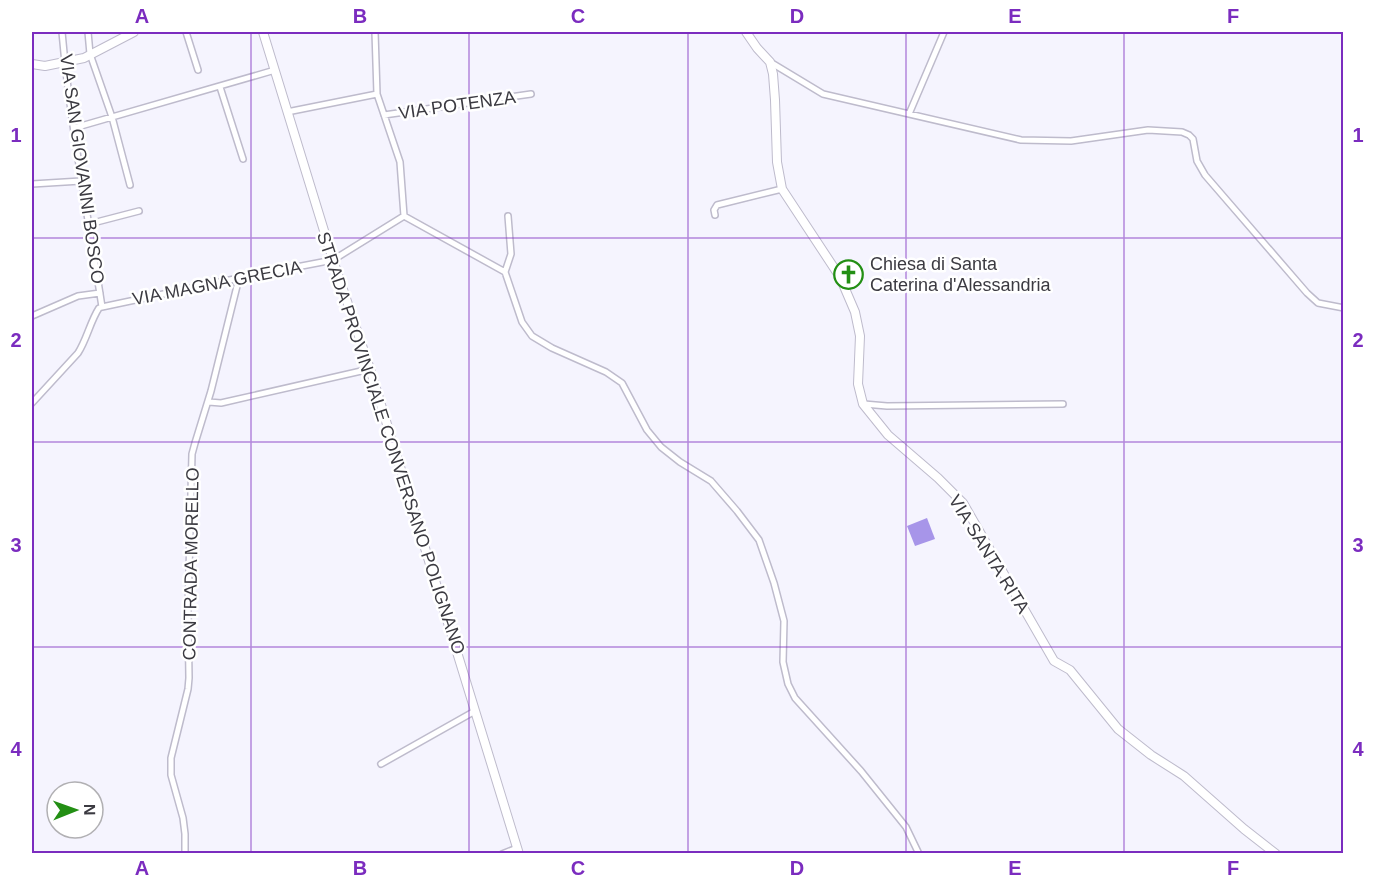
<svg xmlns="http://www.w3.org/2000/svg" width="1375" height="885" viewBox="0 0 1375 885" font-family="Helvetica,sans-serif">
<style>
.water{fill:#a795e9}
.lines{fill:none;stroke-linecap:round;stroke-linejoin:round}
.street-casing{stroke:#bebbcc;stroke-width:8}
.secondary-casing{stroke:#bebbcc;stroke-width:10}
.street{stroke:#fff;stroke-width:5}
.secondary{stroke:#fff;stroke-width:8}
.grid{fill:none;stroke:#7b2cbf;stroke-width:1.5;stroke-opacity:0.55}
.labels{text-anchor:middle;stroke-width:5;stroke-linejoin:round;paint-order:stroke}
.street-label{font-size:18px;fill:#3b3a41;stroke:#fff}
.poi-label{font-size:18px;fill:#3b3a41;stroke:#fff;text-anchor:start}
.neatline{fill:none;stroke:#7b2cbf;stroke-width:2}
.grid-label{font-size:20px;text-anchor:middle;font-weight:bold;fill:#7b2cbf}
</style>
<rect width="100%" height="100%" fill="#f5f4fe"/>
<path class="water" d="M927 518 935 539 915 546 907 526Z"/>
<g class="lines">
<defs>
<path id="street" d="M62 32C70 124 88 215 102 307
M88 32 90 54 112 117 130 185
M186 32 198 70
M375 32 377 94 400 162 404 216
M770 62 823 94 1021 140 1071 141 1148 130 1182 132 1189 135 1193 139 1197 161 1205 175 1307 293 1318 303 1344 308
M220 87 243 159
M287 112 377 94
M909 114 944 32
M384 115 531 94
M74 128 275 70
M32 184 81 181
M715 215 714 210 717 205 782 189
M89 224 139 211
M505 272 511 254 508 216
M102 307 239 278 333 260 404 216 505 272 522 322 532 336 552 348 606 372 622 383 647 430 661 447 680 462 711 481 737 511 759 540 774 583 784 621 783 662 788 684 795 698 861 771 906 827 919 854
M32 316 78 296 100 293
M209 402 221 403 370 369
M32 403 78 353C87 339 90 322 99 308L102 307
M864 404 887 406 1063 404
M381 764 475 711
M185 854V834L183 818 171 775V758L188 689 189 678 188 611 192 454 195 443 211 391 239 278
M502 854 517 848"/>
<path id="secondary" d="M263 32 333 260 370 369 519 854
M746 32 757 48 770 62 773 74 775 100 777 162 782 189 840 277 855 312 860 336 858 384 863 404 888 435 938 478 963 503 1054 661 1070 670 1118 729 1151 755 1184 776 1244 829 1276 854
M32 64 45 66 84 58 134 32"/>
</defs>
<use href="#street" class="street-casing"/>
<use href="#secondary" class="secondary-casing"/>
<use href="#street" class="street"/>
<use href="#secondary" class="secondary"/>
</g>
<path class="grid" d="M251 32V854M469 32V854M688 32V854M906 32V854M1124 32V854M32 238H1344M32 442H1344M32 647H1344"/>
<defs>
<symbol id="church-ring" viewBox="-11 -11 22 22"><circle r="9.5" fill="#fff" stroke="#238f14" stroke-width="1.5"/><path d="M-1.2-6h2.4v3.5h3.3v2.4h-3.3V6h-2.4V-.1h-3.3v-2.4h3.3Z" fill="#238f14"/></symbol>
</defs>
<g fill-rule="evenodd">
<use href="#church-ring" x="832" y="258" width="33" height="33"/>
</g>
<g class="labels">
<g class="street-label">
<text transform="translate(457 105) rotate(-8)" y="6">VIA POTENZA</text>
<text transform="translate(82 169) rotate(82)" y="6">VIA SAN GIOVANNI BOSCO</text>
<text transform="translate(217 283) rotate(-11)" y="6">VIA MAGNA GRECIA</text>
<text transform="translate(391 443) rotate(72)" y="6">STRADA PROVINCIALE CONVERSANO POLIGNANO</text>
<text transform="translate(989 554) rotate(58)" y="6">VIA SANTA RITA</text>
<text transform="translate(191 564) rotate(-89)" y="6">CONTRADA MORELLO</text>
</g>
<g class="poi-label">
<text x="870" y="270">Chiesa di Santa<tspan x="870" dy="21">Caterina d'Alessandria</tspan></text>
</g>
</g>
<rect width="1375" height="885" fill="none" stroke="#ffffff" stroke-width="66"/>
<g transform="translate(75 810) rotate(89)"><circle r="28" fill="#ffffff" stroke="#b1b0b3" stroke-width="1.5"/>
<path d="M0-4.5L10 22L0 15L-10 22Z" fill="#238f14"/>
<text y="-9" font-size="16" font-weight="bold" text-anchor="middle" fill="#3b3a41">N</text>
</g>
<rect x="33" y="33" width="1309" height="819" class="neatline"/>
<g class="grid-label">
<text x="142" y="23">A</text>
<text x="360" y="23">B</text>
<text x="578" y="23">C</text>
<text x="797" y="23">D</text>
<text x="1015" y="23">E</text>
<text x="1233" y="23">F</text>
<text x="16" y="142">1</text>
<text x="1358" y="142">1</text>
<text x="16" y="347">2</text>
<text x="1358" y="347">2</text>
<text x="16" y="552">3</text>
<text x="1358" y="552">3</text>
<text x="16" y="756">4</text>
<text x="1358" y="756">4</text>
<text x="142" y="875">A</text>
<text x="360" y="875">B</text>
<text x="578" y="875">C</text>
<text x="797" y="875">D</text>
<text x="1015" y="875">E</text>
<text x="1233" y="875">F</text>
</g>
</svg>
